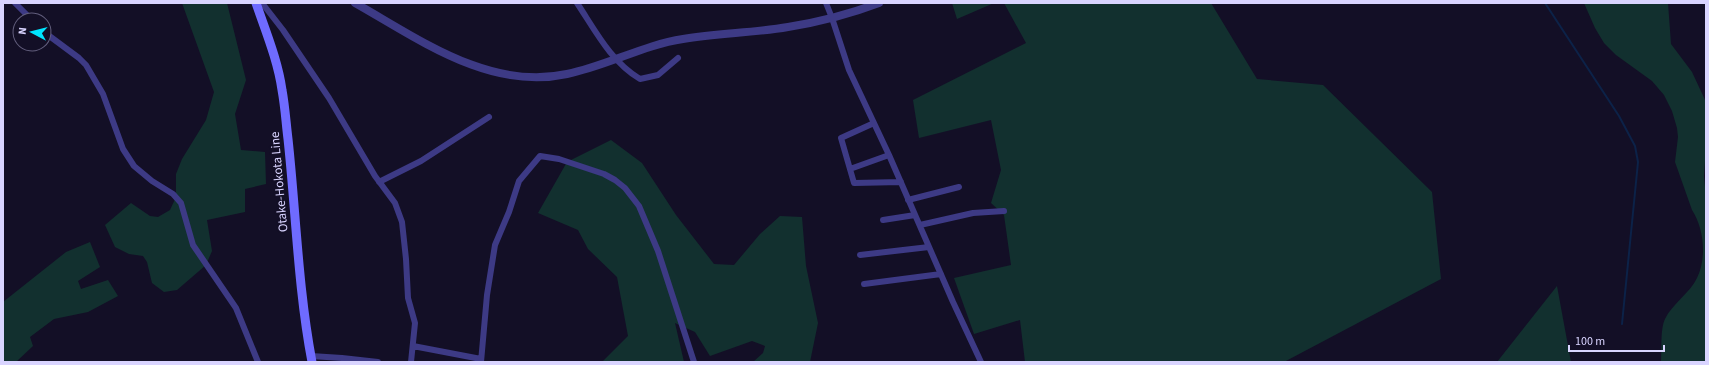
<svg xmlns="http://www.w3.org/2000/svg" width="1709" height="365" viewBox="0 0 1709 365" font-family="'Source Sans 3',sans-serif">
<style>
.green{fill:#12302f}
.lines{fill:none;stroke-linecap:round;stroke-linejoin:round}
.stream{stroke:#0c2248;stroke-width:2}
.minor{stroke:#3d3a85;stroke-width:6}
.tertiary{stroke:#3d3a85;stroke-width:8}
.secondary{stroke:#6f6bff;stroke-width:9}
.labels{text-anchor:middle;stroke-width:4;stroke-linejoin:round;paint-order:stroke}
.street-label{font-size:13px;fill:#d9d4ff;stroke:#130f26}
</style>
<rect width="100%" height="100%" fill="#130f26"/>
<path class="green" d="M182 3H227L246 80 235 114 241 150 265 152 266 184 245 189V212L207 220 212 251 206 265 177 290 164 292 152 283 147 262 143 256 129 254 115 247 105 225 131 203 150 216 158 217 170 210 176 197V174L182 159 206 120 214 92Z
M952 3H994L957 19Z
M1004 3H1211L1257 79 1323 85 1432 192 1441 279 1284 362H1025L1020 320 974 334 954 278 1011 265 1004 215 991 203 1001 170 991 120 919 138 913 100 1026 43Z
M1584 3H1668L1671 44 1692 72 1706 102V147L1704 176 1706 197V362H1661C1662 351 1660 329 1665 319 1672 304 1690 293 1697 278 1707 258 1704 228 1692 210L1675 162 1678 137 1677 128 1672 111 1664 95 1652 81 1616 55 1604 43 1595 28Z
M611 140 642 163 676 215 714 264 734 265 760 234 780 216 802 217 806 266 818 323 810 362H753L763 353 765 346 752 341 710 356 695 332 675 323 684 362H602L628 336 617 277 588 249 578 230 538 213 567 162Z
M90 242 100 267 78 281 81 289 108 280 118 296 88 312 54 319 30 337 33 346 16 362H3V302L66 252Z
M1557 286 1571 362H1497Z"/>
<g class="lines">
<path class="stream" d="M1545 3 1619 116 1635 146 1638 162 1622 324"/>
<path class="minor" d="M15 3 32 20
M262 3 283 30 329 98 375 176 395 203 402 222 406 259 408 298 415 323 411 362
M577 3C595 30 611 62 640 79L658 75 678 58
M826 3 832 18 849 70 889 155 953 302 981 362
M44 32 79 58 86 65 103 94 123 149 134 166 152 181 173 194 181 203 193 245 236 308 258 362
M874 123 841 138 854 183 901 182
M850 169 889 155
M379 182 421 161 489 117
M908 200 959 187
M883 220 915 215
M920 225 973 213 1004 211
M860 255 929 247
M864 284 941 274
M413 346 481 359
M311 356 342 358 378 362
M481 362 487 295 495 245 509 212 519 181 540 156 559 159 604 174 615 180 625 188 639 206 658 251 694 362"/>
<path class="tertiary" d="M355 3C419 39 489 91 567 74 607 66 643 45 683 39 718 33 753 33 788 27 819 22 850 14 879 3"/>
<path class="secondary" d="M256 3C266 32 278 61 282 90 285 106 286 123 288 139 296 213 298 288 312 362"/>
</g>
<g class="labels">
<g class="street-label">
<text transform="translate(278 182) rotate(-95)" y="5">Otake-Hokota Line</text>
</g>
</g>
<rect width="1709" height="365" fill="none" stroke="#d9d4ff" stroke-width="8"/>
<g transform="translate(32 32) rotate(277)"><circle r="19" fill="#130f26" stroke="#625e7d"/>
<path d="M0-3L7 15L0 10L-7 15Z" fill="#00e5ff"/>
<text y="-6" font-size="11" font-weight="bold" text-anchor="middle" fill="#d9d4ff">N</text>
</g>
<path d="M1569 345v6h95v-6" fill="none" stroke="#d9d4ff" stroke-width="2"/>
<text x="1575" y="345" font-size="12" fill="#d9d4ff" stroke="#130f26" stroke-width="3" paint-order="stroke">100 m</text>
</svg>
